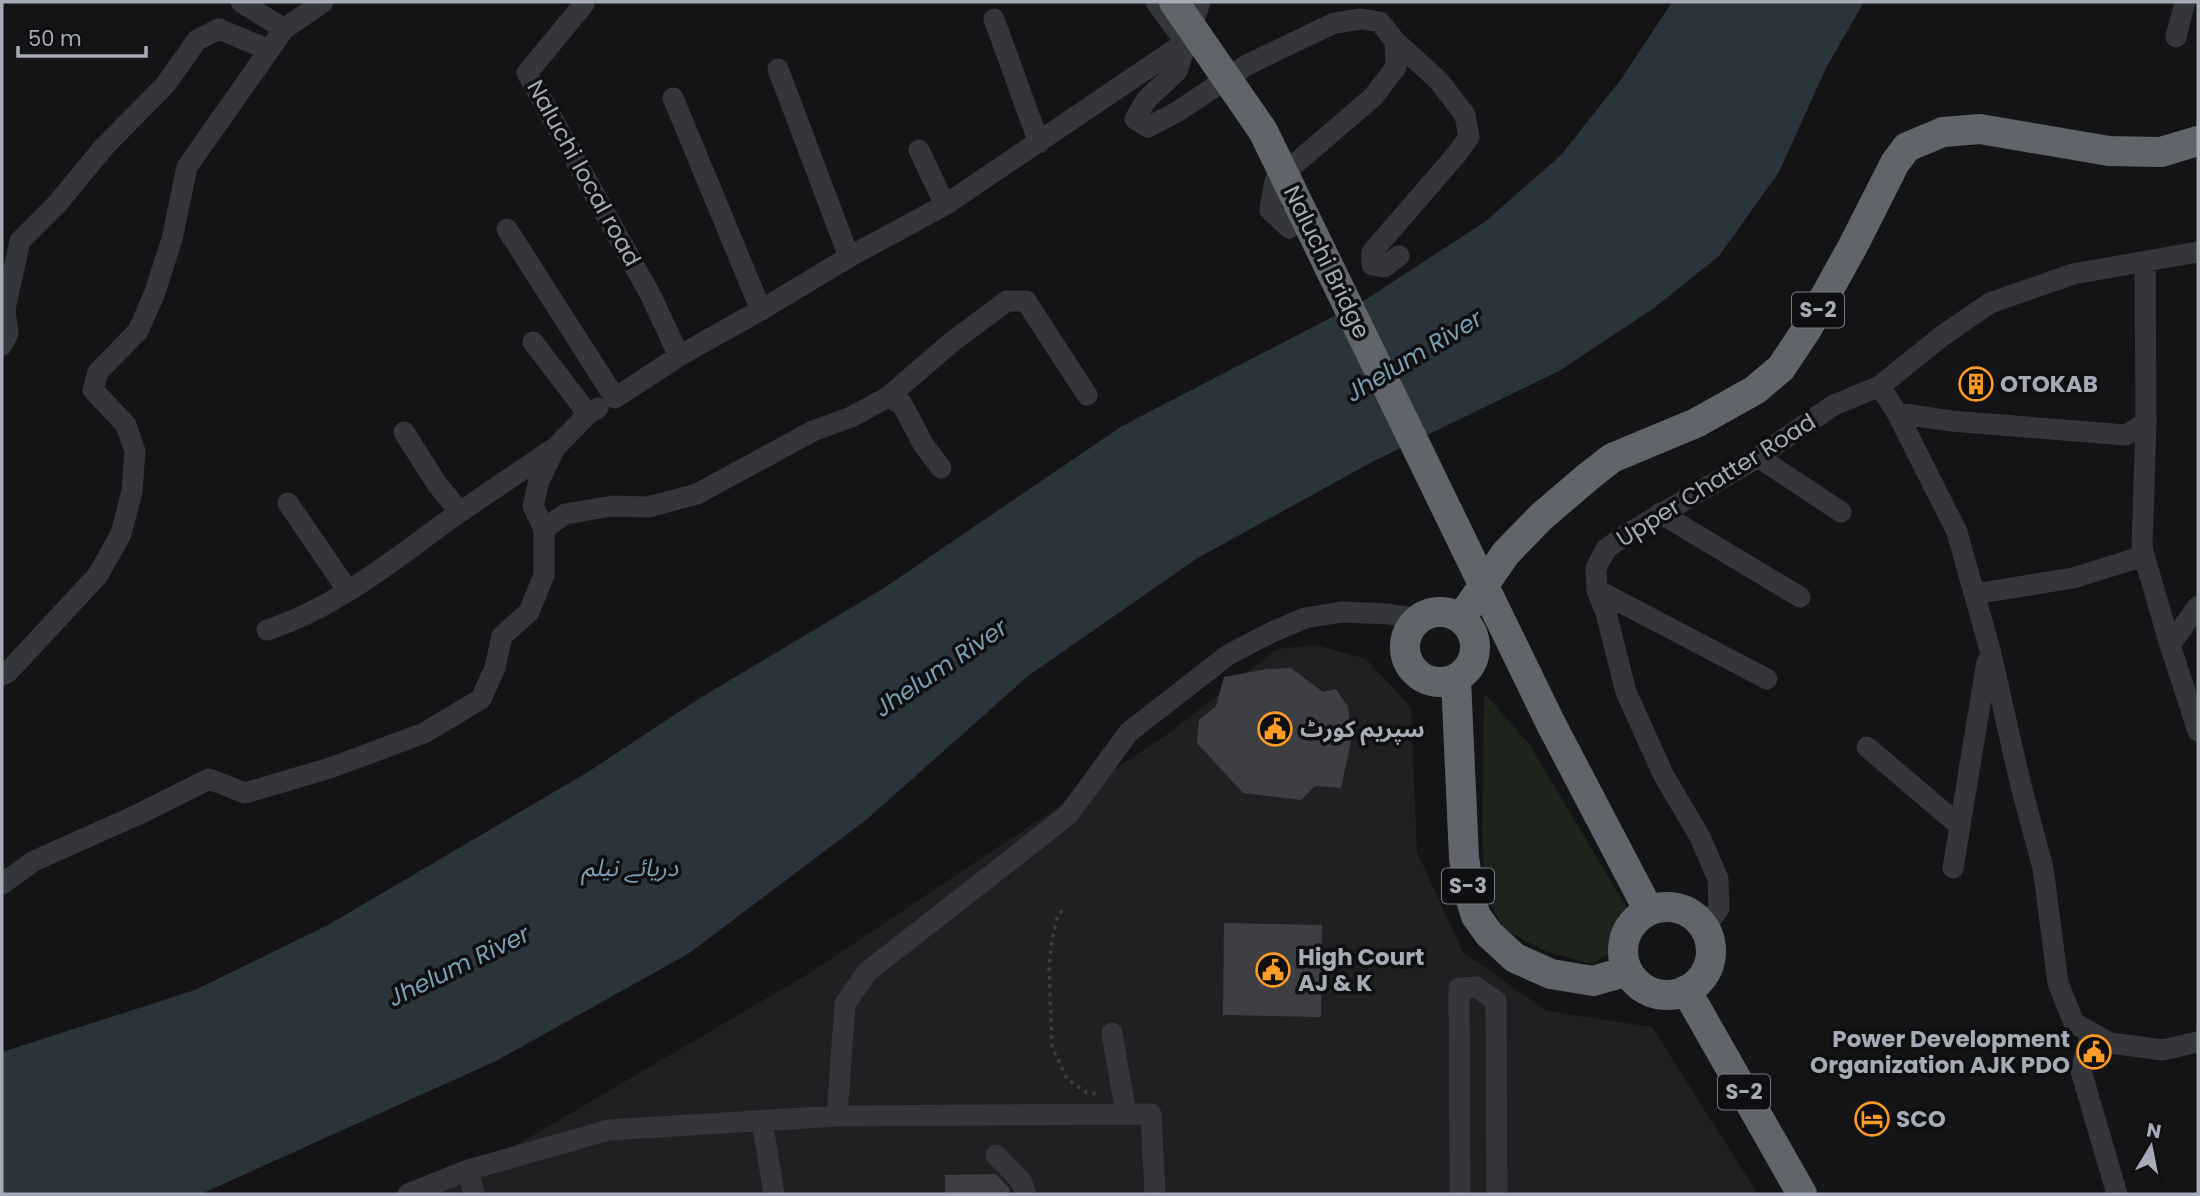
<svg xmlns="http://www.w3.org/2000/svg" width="2200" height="1196" viewBox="0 0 2200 1196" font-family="Poppins,'Noto Sans Arabic',sans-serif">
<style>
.built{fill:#202023}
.green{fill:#1c241c}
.water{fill:#29353a}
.building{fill:#3e3f43}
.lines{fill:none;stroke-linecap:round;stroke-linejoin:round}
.path{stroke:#3b3e42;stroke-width:3.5;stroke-dasharray:3.5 5;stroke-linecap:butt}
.minor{stroke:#35363b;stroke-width:21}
.highway{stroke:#60656c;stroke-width:30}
.highway-bridge{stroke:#60656c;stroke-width:30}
.labels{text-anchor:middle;stroke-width:7;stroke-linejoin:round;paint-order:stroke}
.shield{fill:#0f0f11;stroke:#787d85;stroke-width:2}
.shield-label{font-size:21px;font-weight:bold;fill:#a5acb7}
.street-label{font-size:23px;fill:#a5acb7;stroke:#0f0f11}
.poi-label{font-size:23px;font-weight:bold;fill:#a5acb7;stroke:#0f0f11;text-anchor:start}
.water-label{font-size:24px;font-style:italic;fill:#799fb4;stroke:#0f0f11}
</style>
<rect width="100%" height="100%" fill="#141416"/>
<path class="built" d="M1316 645 1366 659 1411 707 1417 852 1463 952 1547 1011 1652 1027 1758 1194H433L808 974 1169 733 1277 649Z"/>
<path class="green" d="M1484 693 1529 744 1642 933 1592 964 1545 951 1504 929 1485 894 1482 832Z"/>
<path class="water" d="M1672 2H1864L1826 68 1779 172 1719 256 1654 308 1559 371 1372 462 1196 559 1028 676 866 820 688 954 496 1061 201 1194H2V1052L195 990 328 925 588 772 700 698 884 588 1122 426 1365 300 1486 221 1561 155 1622 78Z"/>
<path class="building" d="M1984 372 1982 395 1968 394 1970 374Z
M1291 668 1323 692 1336 689 1348 707 1352 737 1341 788 1315 786 1301 800 1243 793 1197 743 1199 720 1216 706 1224 677 1267 669Z
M1224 923 1322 925 1321 1017 1223 1015Z
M996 1174 1009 1188 1010 1194H945V1175Z"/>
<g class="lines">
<path class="path" d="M1062 910 1057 919 1052 940 1049 967 1052 1047 1067 1079 1087 1093 1100 1094"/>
<path class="minor" d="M241 2 284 29
M584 2V4L527 73 651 296 679 356 761 310 673 98
M1156 2 1178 32
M1200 2 1177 71 1146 100 1135 119 1148 127 1177 112 1247 65 1334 23 1361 19 1380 22 1395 41 1396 67 1373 97 1275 181 1270 210 1289 228
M994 19 1039 143
M2176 37 2185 2
M1395 41 1439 81 1465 115 1469 137 1456 155 1372 252V265L1384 267 1399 256
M945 205 1186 42
M507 229 615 398 679 356
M849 257 945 205 919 150
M761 310 849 257 778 69
M533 342 588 414 598 408
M2 345 8 333 5 309 20 241 57 204 104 147 166 84 197 40 219 29 269 50
M1880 386 1897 413 1957 532 1990 650 2021 786 2043 868 2058 983 2074 1023 2110 1043 2163 1050 2198 1042
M888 397 953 341 1007 301H1026L1087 395
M1897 413 1951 421 2126 435 2146 422 2145 261
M2146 422 2142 548 2170 645
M404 432 437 484 460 512 553 449
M1758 457 1841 512
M288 503 348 591
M1660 513 1800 597
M544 529 565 514 612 506 648 507 697 494 813 431 851 417 888 397 902 404 923 444 941 468
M1597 590 1767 679
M1974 594 2073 578 2144 556
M2198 606 2170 645 2198 731
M267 630C339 607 399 555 460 512
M2 675 8 672 98 575 121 534 132 491 135 451 126 425 93 390 98 372 138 331 154 295 172 239 187 167 284 29 323 2
M1867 747 1960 826
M1953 868 1987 662
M2 884 34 861 139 814 209 779 245 793 330 768 424 733 481 699 495 668 502 636 529 612 544 575V529L533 506 539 481 555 448 588 414
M1705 928 1719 908 1718 879 1700 837 1664 776 1626 692 1606 613 1597 590 1596 568 1606 549 1627 534 1750 462 1834 405 1880 386 1942 336 1990 303 2073 274 2198 252
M1112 1033 1126 1114
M2091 1033 2081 1071 2117 1194
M837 1116 845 1004 867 972 1068 815 1129 732 1228 655 1272 632 1305 618 1342 612 1389 614 1418 619
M762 1121 774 1194
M996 1155 1021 1181 1026 1194
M468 1170 474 1194
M408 1194 468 1170 609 1130 837 1116 1151 1114 1155 1194
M1460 1194 1459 988 1476 987 1496 1001 1497 1194"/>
<path class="highway" d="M1405 647a35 35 0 1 1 70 0a35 35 0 1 1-70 0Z
M1461 618 1506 553 1541 517 1589 476 1612 458 1696 423 1755 390 1781 368 1807 329 1854 244 1895 163 1907 147 1943 132 1980 129 2109 151 2161 152 2198 141
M1456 679 1464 858 1470 897 1476 916 1489 934 1515 958 1551 974 1593 981 1628 971
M1551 724 1649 911
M1623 951a44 44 0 1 1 88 0a44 44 0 1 1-88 0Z
M1686 990 1802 1194"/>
<path class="highway-bridge" d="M1174 2 1263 131 1551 724"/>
</g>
<defs>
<symbol id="building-ring" viewBox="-11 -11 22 22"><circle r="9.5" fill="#0f0f11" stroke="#fc9b25" stroke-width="1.5"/><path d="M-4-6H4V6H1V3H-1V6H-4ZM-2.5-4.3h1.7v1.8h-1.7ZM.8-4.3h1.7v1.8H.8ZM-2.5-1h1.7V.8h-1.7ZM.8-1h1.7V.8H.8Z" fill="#fc9b25"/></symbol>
<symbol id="civic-ring" viewBox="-11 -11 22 22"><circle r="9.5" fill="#0f0f11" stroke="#fc9b25" stroke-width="1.5"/><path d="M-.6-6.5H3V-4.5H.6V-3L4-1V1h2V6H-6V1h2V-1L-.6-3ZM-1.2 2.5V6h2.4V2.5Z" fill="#fc9b25"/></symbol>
<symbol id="hotel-ring" viewBox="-11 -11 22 22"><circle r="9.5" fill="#0f0f11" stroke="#fc9b25" stroke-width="1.5"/><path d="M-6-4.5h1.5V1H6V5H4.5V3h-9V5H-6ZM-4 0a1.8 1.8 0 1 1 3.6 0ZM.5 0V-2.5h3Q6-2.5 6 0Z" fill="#fc9b25"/></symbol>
</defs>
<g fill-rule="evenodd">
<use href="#building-ring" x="1957" y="365" width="38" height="38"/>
<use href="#civic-ring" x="1256" y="710" width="38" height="38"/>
<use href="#civic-ring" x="1254" y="951" width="38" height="38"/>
<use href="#civic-ring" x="2075" y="1033" width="38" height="38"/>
<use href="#hotel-ring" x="1853" y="1100" width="38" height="38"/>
</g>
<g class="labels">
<g class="shield">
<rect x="1792" y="292.5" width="52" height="35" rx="5"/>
<rect x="1442" y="868.5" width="52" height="35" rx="5"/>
<rect x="1718" y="1074.5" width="52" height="35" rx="5"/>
</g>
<g class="shield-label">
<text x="1818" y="317">S-2</text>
<text x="1468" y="893">S-3</text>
<text x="1744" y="1099">S-2</text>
</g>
<g class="street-label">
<text transform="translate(584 173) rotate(61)" y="8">Naluchi local road</text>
<text transform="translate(1327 262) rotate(64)" y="8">Naluchi Bridge</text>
<text transform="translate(1716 480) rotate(-32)" y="8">Upper Chatter Road</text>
</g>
<g class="poi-label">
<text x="2000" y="392">OTOKAB</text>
<text x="1300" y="737">سپریم کورٹ</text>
<text x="1298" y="965">High Court<tspan x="1298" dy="26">AJ &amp; K</tspan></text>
<text x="2070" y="1047" text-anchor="end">Power Development<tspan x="2070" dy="26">Organization AJK PDO</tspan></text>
<text x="1896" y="1127">SCO</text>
</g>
<g class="water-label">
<text transform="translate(1414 356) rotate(-31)" y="8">Jhelum River</text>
<text transform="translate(941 668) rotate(-34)" y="8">Jhelum River</text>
<text x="630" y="876">دریائے نیلم</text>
<text transform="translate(459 966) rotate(-26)" y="8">Jhelum River</text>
</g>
</g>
<rect width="2200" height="1196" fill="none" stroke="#a5acb7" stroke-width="7"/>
<g transform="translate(2151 1147) rotate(10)" stroke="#0f0f11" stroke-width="5" paint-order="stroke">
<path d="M0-5L12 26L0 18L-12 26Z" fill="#a5acb7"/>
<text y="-10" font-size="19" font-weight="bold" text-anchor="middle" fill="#a5acb7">N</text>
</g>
<path d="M18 46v10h128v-10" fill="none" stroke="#a5acb7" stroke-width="3.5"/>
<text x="28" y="46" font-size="21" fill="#a5acb7" stroke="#0f0f11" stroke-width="5" paint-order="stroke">50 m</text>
</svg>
